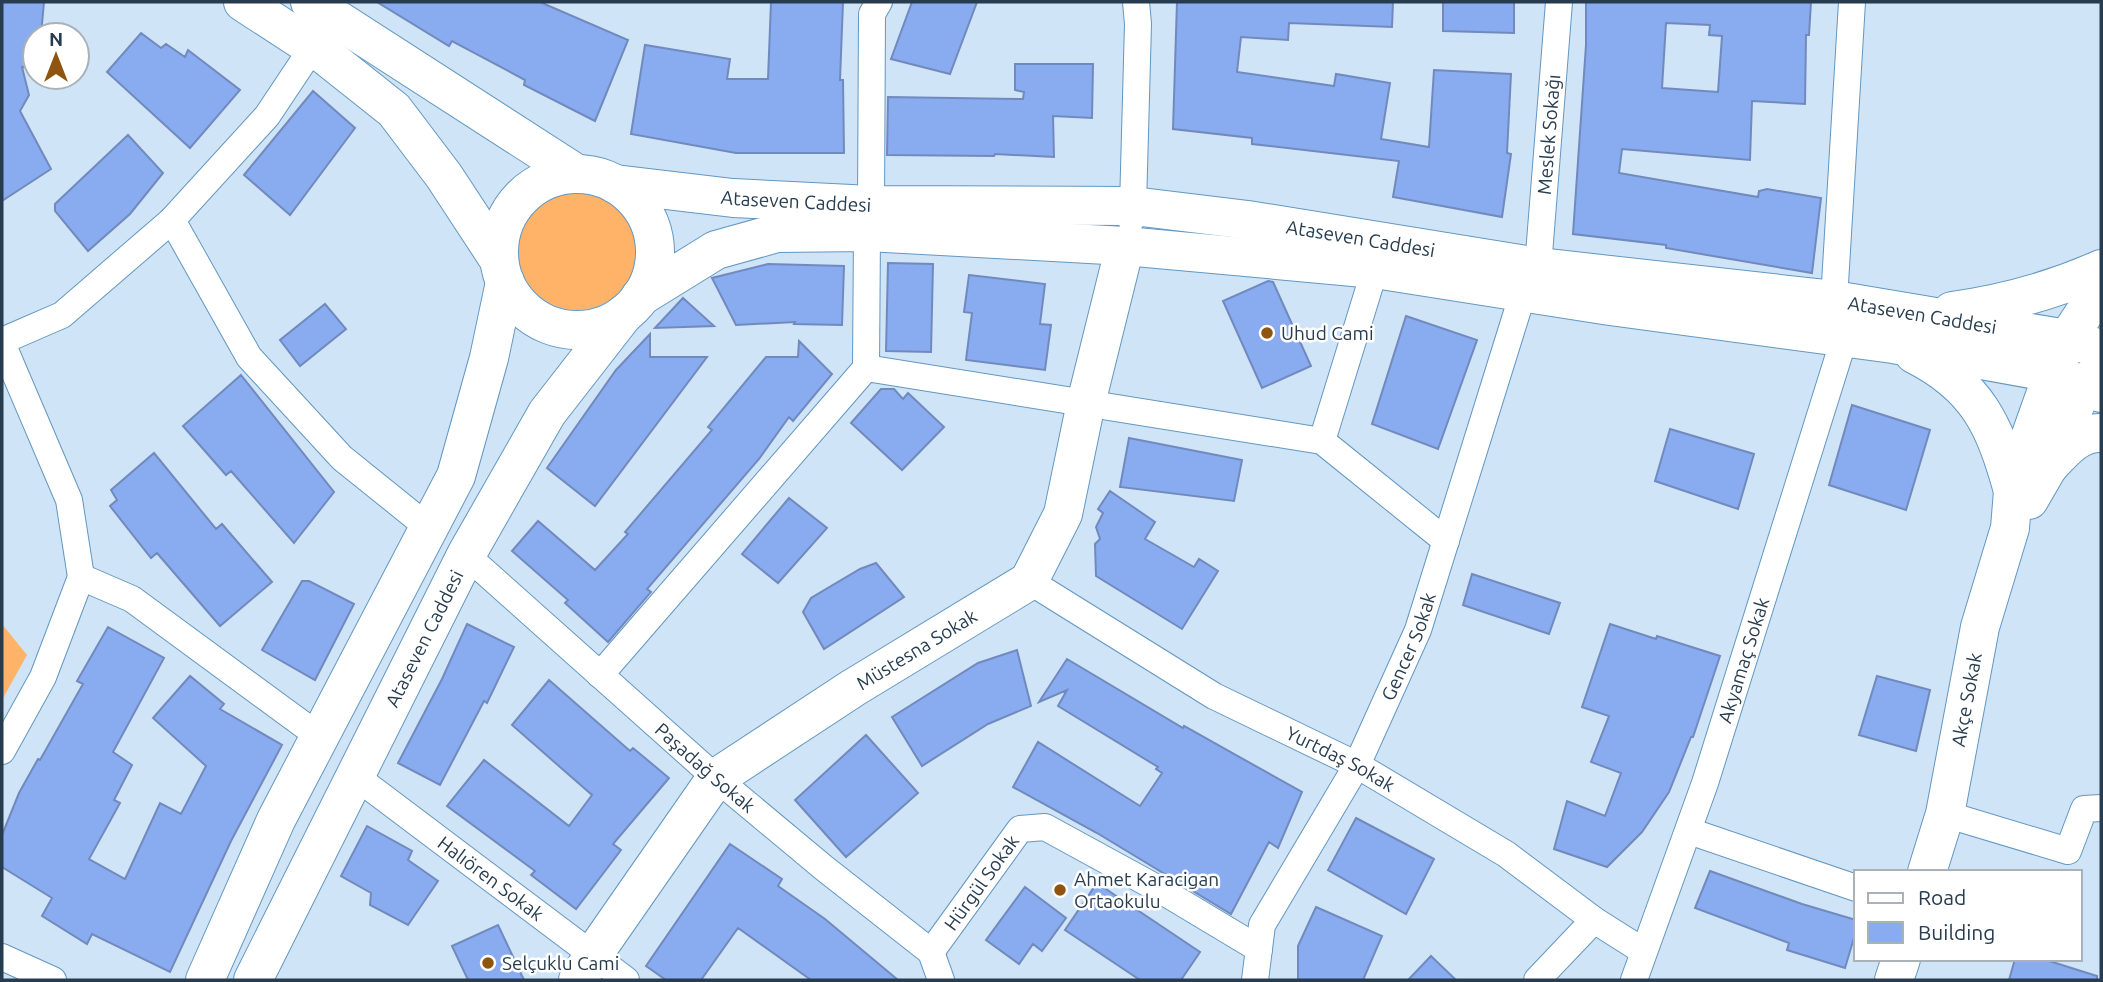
<svg xmlns="http://www.w3.org/2000/svg" width="2103" height="982" viewBox="0 0 2103 982" font-family="Ubuntu,sans-serif">
<style>
.green{fill:#ffb368}
.building{fill:#89abf0;stroke:#718abe;stroke-width:2;fill-rule:evenodd}
.lines{fill:none;stroke-linecap:round;stroke-linejoin:round}
.street-casing{stroke:#6397c1;stroke-width:28}
.secondary-casing{stroke:#6397c1;stroke-width:40}
.street{stroke:#fff;stroke-width:26}
.secondary{stroke:#fff;stroke-width:38}
.poi-dot{fill:#8f5510;stroke:#fff;stroke-width:2.5}
.labels{text-anchor:middle;stroke-width:5;stroke-linejoin:round;paint-order:stroke}
.street-label{font-size:19px;fill:#273d4f;stroke:#fff}
.poi-label{font-size:19px;fill:#273d4f;stroke:#fff;text-anchor:start}
</style>
<rect width="100%" height="100%" fill="#cfe4f6"/>
<path class="green" d="M518 251a59 59 0 1 1 118 0a59 59 0 1 1-118 0Z
M2 624 27 655 2 700Z"/>
<path class="building" d="M2 2H44L41 35H35V68L22 67 29 95 20 111 51 169 2 201Z
M377 2H540L628 40 595 121 524 85 525 80 452 41 449 46Z
M771 2H843L840 80H843L844 153H736L631 134 645 45 730 59 727 79H768Z
M912 2H977L950 74 891 59Z
M1177 2H1393L1392 27 1289 23 1288 40 1241 37 1237 72 1334 86 1336 74 1390 83 1381 139 1429 147 1434 70 1511 74 1507 153 1511 154 1502 217 1393 197 1399 161 1252 144V138L1173 129Z
M1443 2H1514V33L1443 31Z
M1586 2H1811L1809 35H1806L1805 104 1752 101 1750 160 1622 149 1619 173 1758 197 1759 191 1767 189 1821 198 1812 273 1666 248V245L1573 234 1586 45ZM1666 23 1710 25 1709 35 1722 36 1718 92 1662 88Z
M141 33 161 48 166 44 185 57 188 50 240 90 190 148 107 72Z
M1015 64H1093L1092 118 1053 116 1054 157 995 154 994 156 887 155 888 97 1023 99 1024 92 1015 90Z
M313 91 355 128 290 215 244 175Z
M128 135 163 173 130 214 88 251 55 211V204Z
M888 263 933 264 931 352 886 351Z
M768 264 844 266 842 325 794 324 795 322 736 325 712 278Z
M969 275 1045 284 1040 324 1051 325 1045 370 966 360 972 313 964 312Z
M1268 281 1273 282 1311 366 1262 388 1223 301Z
M683 298 714 326 655 328Z
M325 304 346 329 300 366 280 340Z
M1406 316 1477 340 1438 449 1372 424Z
M650 334V357H707L595 506 547 468 616 370Z
M799 341 832 374 793 421 789 417 759 459 647 589 651 592 608 642 565 603 568 600 512 551 538 521 595 570 628 534 625 532 712 430 708 427 766 357H798Z
M241 375 334 492 294 543 231 471 226 475 183 426Z
M881 389H894L903 399 908 393 944 427 902 470 851 423Z
M1852 405 1930 430 1906 510 1829 485Z
M1670 429 1754 454 1738 509 1655 481Z
M1129 438 1242 460 1234 501 1120 487Z
M154 453 216 529 222 524 272 582 220 626 157 553 151 558 110 506 117 500 111 490Z
M1110 491 1155 522 1145 539 1194 567 1199 559 1218 571 1182 629 1096 576 1095 544 1100 539 1096 527 1103 513 1098 509Z
M789 498 827 528 778 583 742 554Z
M876 563 904 597 824 649 803 612 811 598 860 569Z
M1472 574 1560 603 1549 634 1463 605Z
M302 581H309L354 604 315 680 262 650Z
M467 624 514 647 487 703 484 701 440 785 398 763 442 679Z
M1610 624 1656 639 1657 636 1720 656 1693 737H1691L1669 792 1642 832 1607 867 1554 849 1567 801 1605 816 1621 773 1591 762 1609 716 1582 707Z
M108 627 164 658 113 752 132 765 114 800 120 803 89 859 125 879 160 803 181 814 206 766 153 718 190 676 224 704 220 709 282 745 231 841 170 972 92 934 87 944 42 916 52 898 2 867V835L19 793 38 759 40 760 83 684 77 681Z
M1017 650 1031 706 988 724 922 766 892 717 978 663Z
M1067 659 1183 728 1184 726 1302 792 1278 848 1269 842 1231 914 1097 833 1013 787 1038 742 1140 806 1162 773 1156 769 1158 767 1058 706 1067 690 1039 702Z
M1877 676 1930 690 1916 751 1859 735Z
M549 680 630 751 633 748 669 778 613 844 621 850 576 909 531 875 535 871 447 806 484 760 569 826 592 795 512 725Z
M866 735 918 793 846 857 795 800Z
M1356 818 1434 859 1406 914 1328 870Z
M367 826 412 851 408 860 438 881 408 925 370 905 371 893 341 876Z
M730 844 782 879 778 886 825 919 898 980H811L738 928 701 980H666L646 966Z
M1710 871 1802 904 1856 920V931L1845 968 1787 950 1789 943 1695 908Z
M1097 883 1200 952 1181 980H1140L1065 930Z
M1025 887 1066 918 1042 951 1033 944 1019 964 986 940Z
M1316 907 1382 936 1363 980H1298V946Z
M498 925 524 980H468L452 946Z
M1431 956 1456 980H1408Z
M2015 959H2043L2097 976V980H2009Z"/>
<g class="lines">
<defs>
<g id="street">
<path d="M871 205 872 14 879 2"/>
<path d="M172 220 249 357 342 458 429 528"/>
<path d="M1131 220 1133 206 1138 24 1136 2"/>
<path id="s1" d="M1538 267 1559 2"/>
<path d="M1834 300 1852 2"/>
<path d="M2 341 62 315 172 220 267 116 313 47"/>
<path d="M2 343 69 500 81 577 43 677 2 751"/>
<path d="M866 368 867 232"/>
<path d="M1322 441 1375 269"/>
<path id="s2" d="M466 555 716 778 824 868 931 952 941 980"/>
<path d="M81 577 132 599 320 737"/>
<path id="s3" d="M1029 581 1214 696 1357 765 1506 854 1594 920 1643 951"/>
<path d="M600 675 866 368 1322 441 1446 541"/>
<path id="s4" d="M355 776 626 980"/>
<path d="M1945 814 2068 851 2084 809 2101 808"/>
<path d="M1689 831 1856 888"/>
<path id="s5" d="M931 952 1020 829 1045 827 1164 892 1259 949"/>
<path d="M2 957 53 980"/>
<path id="s6" d="M1255 980 1262 925 1357 765 1418 630 1523 293"/>
<path d="M1537 980 1594 920"/>
<path id="s7" d="M1634 980 1705 783 1844 339"/>
</g>
<g id="secondary">
<path d="M243 2 326 56 394 110 444 176 499 260"/>
<path d="M310 2 577 174"/>
<circle cx="577" cy="252" r="78"/>
<path id="s8" d="M615 184 733 198 871 205 1133 206 1248 220 1538 267 1834 300 2067 339 2101 349"/>
<path d="M640 297 716 250 777 233 867 232 1125 246 1375 269 1610 306 1893 344 2053 373 2101 393"/>
<path d="M1952 311C2003 304 2054 290 2101 269"/>
<path d="M1914 354C1978 386 1995 426 2013 491"/>
<path d="M2050 465C2064 450 2079 432 2101 433"/>
<path d="M2029 500 2047 469 2084 385 2101 370"/>
<path id="s9" d="M1927 872 1945 814 1980 627 2010 528 2013 491 2021 463 2053 373 2067 339 2085 312 2101 296"/>
<path d="M205 980 276 820 456 476 489 358 505 282"/>
<path id="s10" d="M253 980 466 555 547 413 624 314"/>
<path id="s11" d="M578 980 593 955 716 778 853 688 1029 581 1063 514 1086 403 1125 246"/>
<path d="M1894 980 1901 959"/>
</g>
</defs>
<use href="#street" class="street-casing"/>
<use href="#secondary" class="secondary-casing"/>
<use href="#street" class="street"/>
<use href="#secondary" class="secondary"/>
</g>
<g class="poi-dot">
<circle cx="1267" cy="333" r="7"/>
<circle cx="1060" cy="890" r="7"/>
<circle cx="488" cy="963" r="7"/>
</g>
<g class="labels">
<g class="street-label">
<text dy="7" stroke="none"><textPath href="#s1" startOffset="133">Meslek Sokağı</textPath></text>
<text dy="7" stroke="none"><textPath href="#s8" startOffset="182">Ataseven Caddesi</textPath></text>
<text dy="7" stroke="none"><textPath href="#s8" startOffset="749">Ataseven Caddesi</textPath></text>
<text dy="7" stroke="none"><textPath href="#s8" startOffset="1316">Ataseven Caddesi</textPath></text>
<text dy="7" stroke="none"><textPath href="#s10" startOffset="382">Ataseven Caddesi</textPath></text>
<text dy="7" stroke="none"><textPath href="#s6" startOffset="371">Gencer Sokak</textPath></text>
<text dy="7" stroke="none"><textPath href="#s11" startOffset="483">Müstesna Sokak</textPath></text>
<text dy="7" stroke="none"><textPath href="#s7" startOffset="338">Akyamaç Sokak</textPath></text>
<text dy="7" stroke="none"><textPath href="#s9" startOffset="177">Akçe Sokak</textPath></text>
<text dy="7" stroke="none"><textPath href="#s3" startOffset="359">Yurtdaş Sokak</textPath></text>
<text dy="7" stroke="none"><textPath href="#s2" startOffset="320">Paşadağ Sokak</textPath></text>
<text dy="7" stroke="none"><textPath href="#s4" startOffset="170">Halıören Sokak</textPath></text>
<text dy="7" stroke="none"><textPath href="#s5" startOffset="86">Hürgül Sokak</textPath></text>
</g>
<g class="poi-label">
<text x="1281" y="340">Uhud Cami</text>
<text x="1074" y="886">Ahmet Karacigan<tspan x="1074" dy="22">Ortaokulu</tspan></text>
<text x="502" y="970">Selçuklu Cami</text>
</g>
</g>
<rect width="2103" height="982" fill="none" stroke="#273d4f" stroke-width="7"/>
<rect x="1854" y="870" width="228" height="91" fill="#ffffff" stroke="#a9b1b9" stroke-width="2"/>
<rect x="1868" y="893" width="35" height="10" fill="#ffffff" stroke="#a9b1b9" stroke-width="2"/>
<text x="1918" y="905" font-size="21" fill="#273d4f">Road</text>
<rect x="1868" y="922" width="35" height="21" fill="#89abf0" stroke="#a9b1b9" stroke-width="2"/>
<text x="1918" y="940" font-size="21" fill="#273d4f">Building</text>
<g transform="translate(56 56)"><circle r="33" fill="#ffffff" stroke="#a9b1b9" stroke-width="2"/>
<path d="M0-5L12 26L0 18L-12 26Z" fill="#8f5510"/>
<text y="-10" font-size="19" font-weight="bold" text-anchor="middle" fill="#273d4f">N</text>
</g>
</svg>
